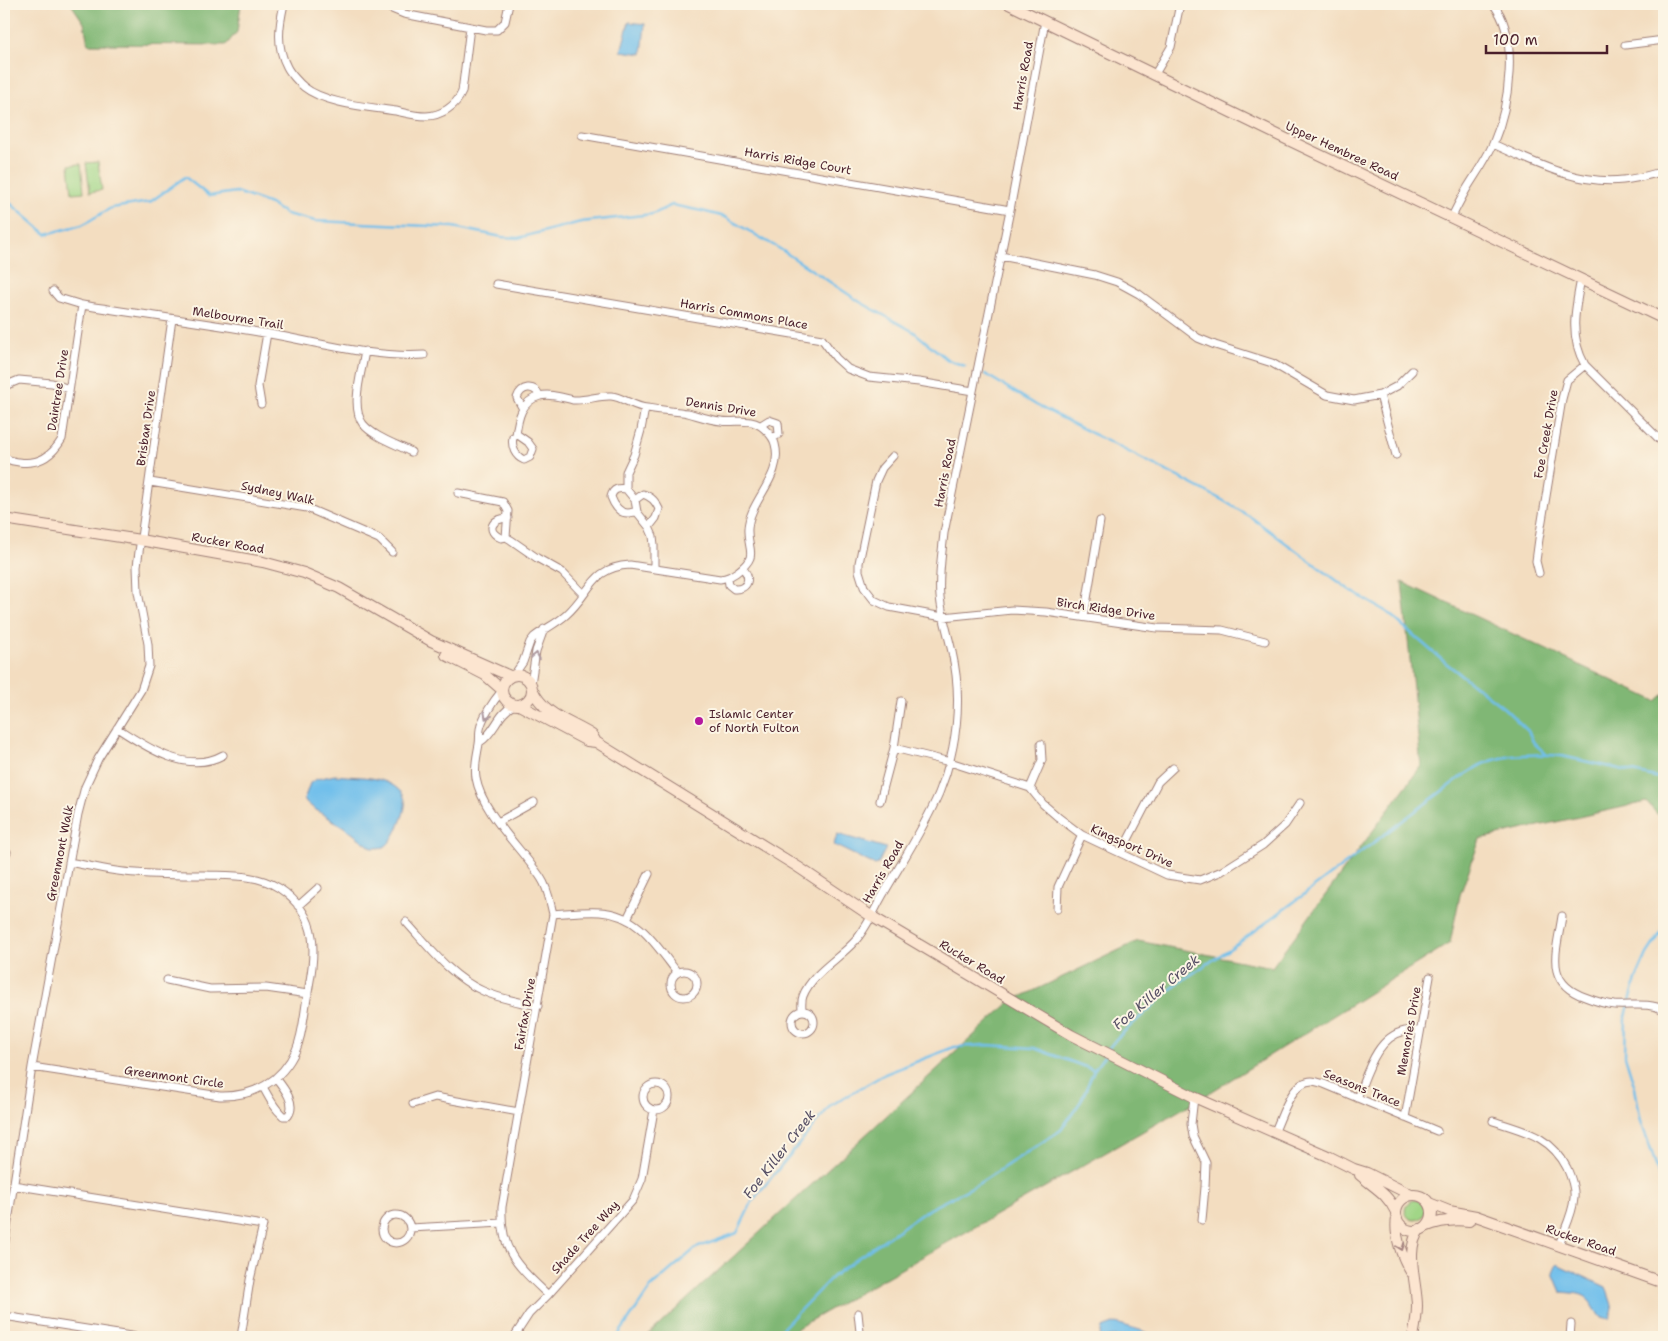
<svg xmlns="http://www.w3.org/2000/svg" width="1668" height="1341" viewBox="0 0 1668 1341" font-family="'Shantell Sans',sans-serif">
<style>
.green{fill:#a1d687;stroke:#767a59}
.forest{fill:#80b774;stroke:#656b50}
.water{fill:#71bfeb;stroke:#5e6f8b}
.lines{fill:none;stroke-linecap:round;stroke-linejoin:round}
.stream{stroke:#71bfeb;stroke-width:2.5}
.street-casing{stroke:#9e7e76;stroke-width:9}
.secondary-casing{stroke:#9e7e76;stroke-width:12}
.street{stroke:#fff;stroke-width:7}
.secondary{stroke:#fce5d0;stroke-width:10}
.oneway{stroke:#ae9aa0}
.oneway2{stroke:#a3827e}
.poi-dot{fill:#b5179e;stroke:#fcf5e5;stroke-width:2}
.labels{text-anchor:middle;stroke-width:4;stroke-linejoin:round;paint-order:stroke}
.street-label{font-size:12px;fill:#4a1f2b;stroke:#fcf5e5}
.poi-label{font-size:12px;fill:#4a1f2b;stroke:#fcf5e5;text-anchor:start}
.water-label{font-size:14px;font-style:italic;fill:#564f65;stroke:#fcf5e5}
</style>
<rect width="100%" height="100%" fill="#fcf5e5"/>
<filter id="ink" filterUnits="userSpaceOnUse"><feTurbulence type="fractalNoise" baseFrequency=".02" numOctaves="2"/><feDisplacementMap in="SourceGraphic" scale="10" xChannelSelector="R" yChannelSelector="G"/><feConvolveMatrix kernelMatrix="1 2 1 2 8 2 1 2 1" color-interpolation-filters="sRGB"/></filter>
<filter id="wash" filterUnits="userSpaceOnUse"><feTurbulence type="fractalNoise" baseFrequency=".0096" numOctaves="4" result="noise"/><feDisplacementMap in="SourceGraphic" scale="20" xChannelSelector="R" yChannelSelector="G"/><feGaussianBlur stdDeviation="1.12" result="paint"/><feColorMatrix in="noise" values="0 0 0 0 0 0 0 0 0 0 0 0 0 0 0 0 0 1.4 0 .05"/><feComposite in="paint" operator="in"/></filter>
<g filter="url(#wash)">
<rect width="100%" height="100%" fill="#f3ddc0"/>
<path class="green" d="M98 162 102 190 90 192 86 163Z
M81 164 84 192 72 193 69 165Z
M1405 1210a10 10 0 1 1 20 0a10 10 0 1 1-20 0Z"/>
<path class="forest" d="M71 4H241L237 32 226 45 88 44 84 23Z
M1402 582 1656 701 1664 694V821L1646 802 1480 839 1460 895 1450 943 1198 1100 799 1327 788 1337H646L1010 1002 1138 941 1272 967 1421 766Z"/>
<path class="water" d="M629 22 645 24 642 54 621 51Z
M335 775C357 778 384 774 401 792 404 795 406 802 405 806 404 816 393 843 384 847 381 848 375 848 372 848L344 827 313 808 304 800 310 783 317 779Z
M837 834 886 848 878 864 875 865 834 845Z
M1557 1264 1606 1287 1613 1308 1610 1319 1600 1317C1586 1295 1587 1294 1561 1292L1553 1273Z
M1116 1323 1143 1331 1155 1337H1100L1102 1328Z"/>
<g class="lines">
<path class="stream" d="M4 198 46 234 82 225 111 208 150 202 185 177 209 196 236 192 270 204 286 214 315 221 453 227 502 237 518 238 581 222 653 214 672 205 702 211 725 217 780 249 860 302 914 332 948 360 965 366
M985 374 1036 405 1188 482 1224 501 1252 518 1351 591 1387 612 1442 660 1504 708 1528 731 1534 743 1546 754
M1664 928 1647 954 1636 979 1626 1016 1625 1056 1635 1088 1641 1121 1656 1165 1664 1198V1229
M1108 1049 1117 1038 1177 984 1240 942 1302 896 1461 777C1469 773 1477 766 1485 763 1508 754 1538 753 1562 756L1664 779
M617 1337 651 1287 696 1248 737 1233 753 1200 831 1105 885 1074 954 1047 987 1045 1034 1048 1094 1070 1104 1056
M774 1337 832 1277 856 1259 929 1209 978 1184 1061 1130 1081 1101 1094 1070"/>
</g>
</g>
<g filter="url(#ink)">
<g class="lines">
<defs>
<path id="street" d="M284 4C279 26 276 46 287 67 290 73 299 83 304 87 325 104 370 107 396 111 405 113 416 116 426 116 441 116 456 106 462 92L470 27
M380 4 404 14 486 30H497L505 22 509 4
M1625 45 1664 40
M1155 74 1171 47 1180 4
M582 135 1010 210
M1493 144C1534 162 1576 185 1623 180 1637 179 1650 175 1664 171
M1452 217C1456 208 1461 199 1466 190 1475 175 1486 160 1493 144 1509 107 1520 36 1493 4
M1001 256 1095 275 1117 282 1139 294 1198 338 1215 345 1272 363 1327 395 1354 400 1380 395 1397 386 1412 371
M1581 279C1575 309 1569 337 1585 365L1664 444
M496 284 822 339 836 358 848 369 869 377 919 382 973 391
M53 291 59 298 82 305C145 315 208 323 270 334 320 343 373 358 424 355
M365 351C362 371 350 407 363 424 374 437 396 444 411 452
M7 385 19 380 52 383 69 389
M1380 395 1396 455
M261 404 258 386 267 333
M645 408 641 430 634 455 626 472V489L635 500 637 512 649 527 653 536 654 545V568
M523 409 517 398C521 386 534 384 540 396
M761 425 769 420 778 423 779 434 773 438
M518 435 528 442 533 449 530 457 524 460C515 456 511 447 513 437Z
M893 456 882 468 876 481 859 563V571L864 587 874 600 889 607 943 617 1012 610 1046 612 1157 628 1222 630 1265 641
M4 457C9 461 13 461 19 462 39 465 52 456 62 439L82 305
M150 482 307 508 379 539 392 552
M626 489C619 488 613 488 611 497 614 505 619 514 629 513 632 512 634 512 637 512
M458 493 503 502 508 511 506 537
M635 500 643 494C652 497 655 501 659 509L656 518 649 527
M508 518C492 518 485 531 501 538L506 537 511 540 537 558 562 572 583 594
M1539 573 1536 561 1539 539 1562 399 1567 380 1585 365
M728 578 729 585 734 589C748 590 752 577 742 568
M1084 617 1100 521
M514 675 523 662 530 642 534 637C544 629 556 624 566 615 591 593 591 567 630 565L720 579C728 578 731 576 737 572 760 555 747 551 748 529 749 500 784 477 775 444 773 436 763 426 755 423 744 419 733 423 721 421 710 420 699 416 688 413 674 411 660 410 647 408 634 407 623 397 611 396 599 395 586 401 573 400 563 398 550 393 540 396 521 401 518 419 516 435
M531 684 536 651 544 629
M501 692C494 700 482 718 480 729 479 734 480 739 479 744 477 756 474 766 476 778 482 813 522 849 541 878 548 888 550 902 553 914L502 1207C500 1252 518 1266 548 1295
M117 728C146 747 187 775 223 755
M480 742C495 733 497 714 514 705
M894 748 950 762 1030 788 1043 804 1058 817 1082 835 1167 875 1200 880 1222 871 1263 845 1285 825 1300 803
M1030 788 1042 760 1041 744
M880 801 894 748 901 701
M498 822 534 802
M4 853 7 852
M1121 853 1158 782 1173 768
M298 906 318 888
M1057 909 1058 887 1082 835
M553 914C569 913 585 911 600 912 638 914 656 945 677 972
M1562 916C1557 951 1543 982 1585 997 1595 1001 1605 1004 1615 1005 1632 1006 1649 1002 1664 1010
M627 919 649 874
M406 922C429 947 451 977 483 991 500 999 519 1002 538 1006
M671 984a13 13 0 1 1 26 0a13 13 0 1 1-26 0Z
M167 980 210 989 266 988 308 994
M802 1011C802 1006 801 1001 803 996 812 973 839 959 855 941 867 928 875 908 884 893 903 860 924 828 939 793 957 749 963 699 952 652 948 634 942 616 940 597 938 576 942 554 944 533L1010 210 1045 21
M792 1022a11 11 0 1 1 22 0a11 11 0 1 1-22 0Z
M32 1067 220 1096C254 1097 282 1081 296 1050 303 1034 304 1014 307 998 315 954 322 917 279 888 257 874 230 876 205 875 182 875 159 875 136 873 114 872 91 866 69 862
M643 1097a13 13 0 1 1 26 0a13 13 0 1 1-26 0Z
M263 1087C269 1098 274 1108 283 1116H288C297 1104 284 1088 276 1078
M1194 1097 1191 1124 1193 1136 1206 1163 1205 1187 1202 1220
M1357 1098C1367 1074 1376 1037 1405 1031 1409 1030 1415 1031 1420 1031
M413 1104 435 1097 519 1112
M1405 1118 1430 977
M1493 1121C1524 1131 1551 1136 1567 1168 1571 1177 1575 1188 1574 1198 1573 1214 1564 1230 1559 1245
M1274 1133C1282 1117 1291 1081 1312 1081 1316 1081 1320 1083 1324 1084L1437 1131
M13 1185 263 1225 250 1280 241 1337
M382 1229a14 14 0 1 1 28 0a14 14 0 1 1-28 0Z
M410 1228 502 1223
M4 1247 32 1067 78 814 85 787 98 759 141 690 149 666 148 644 138 592 137 566 172 319
M858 1313 860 1332V1337
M4 1316 137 1337
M514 1337 529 1314 548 1295 633 1200 642 1179 654 1110
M1570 1337 1571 1324"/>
<path id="secondary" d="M1009 4 1280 136 1664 319
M4 519 140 540 263 562 304 573 339 588 431 641 510 676
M446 655 485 675 501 689
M502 690a15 15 0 1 1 30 0a15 15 0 1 1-30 0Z
M532 689C545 716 568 720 592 735L596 742 798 867 871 916 1071 1035 1194 1097 1328 1156 1354 1169 1367 1173 1411 1195
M519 705 587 741 596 742
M1360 1175C1375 1188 1387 1193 1396 1212
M1396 1213a18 18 0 1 1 36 0a18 18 0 1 1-36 0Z
M1429 1203 1449 1211 1476 1216 1664 1283
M1397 1218C1394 1236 1402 1257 1411 1272
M1425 1227C1439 1221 1453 1219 1469 1221
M1413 1337C1415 1327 1417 1316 1417 1306 1417 1283 1404 1249 1420 1229"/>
</defs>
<use href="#street" class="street-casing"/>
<use href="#secondary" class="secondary-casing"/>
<use href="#street" class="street"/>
<use href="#secondary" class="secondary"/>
</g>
<defs><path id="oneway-chevron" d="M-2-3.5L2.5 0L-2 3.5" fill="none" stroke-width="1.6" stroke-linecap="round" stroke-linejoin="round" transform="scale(1.25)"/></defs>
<g class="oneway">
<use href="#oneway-chevron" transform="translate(536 656) rotate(-79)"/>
<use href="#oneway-chevron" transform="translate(487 716) rotate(118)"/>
</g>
<use class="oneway2" href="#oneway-chevron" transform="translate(1401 1247) rotate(69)"/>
</g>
<circle class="poi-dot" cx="699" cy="721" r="5"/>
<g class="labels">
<g class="street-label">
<text transform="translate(1023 76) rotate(-80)" y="4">Harris Road</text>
<text transform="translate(1342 151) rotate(25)" y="4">Upper Hembree Road</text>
<text transform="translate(798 161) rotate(10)" y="4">Harris Ridge Court</text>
<text transform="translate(744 314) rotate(10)" y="4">Harris Commons Place</text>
<text transform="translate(238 318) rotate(9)" y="4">Melbourne Trail</text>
<text transform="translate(58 390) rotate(-81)" y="4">Daintree Drive</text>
<text transform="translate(721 407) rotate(9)" y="4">Dennis Drive</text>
<text transform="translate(146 428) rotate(-82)" y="4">Brisban Drive</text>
<text transform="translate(1546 434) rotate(-80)" y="4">Foe Creek Drive</text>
<text transform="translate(945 473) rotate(-79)" y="4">Harris Road</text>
<text transform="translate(278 493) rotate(12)" y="4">Sydney Walk</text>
<text transform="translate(228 543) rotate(10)" y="4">Rucker Road</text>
<text transform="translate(1106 609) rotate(8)" y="4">Birch Ridge Drive</text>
<text transform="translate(1132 846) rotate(24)" y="4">Kingsport Drive</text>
<text transform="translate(60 853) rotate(-79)" y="4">Greenmont Walk</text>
<text transform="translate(883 872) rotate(-60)" y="4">Harris Road</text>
<text transform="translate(972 962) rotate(31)" y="4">Rucker Road</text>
<text transform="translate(525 1014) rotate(-80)" y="4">Fairfax Drive</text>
<text transform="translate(1409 1031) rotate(-80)" y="4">Memories Drive</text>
<text transform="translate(174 1077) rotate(8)" y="4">Greenmont Circle</text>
<text transform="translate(1362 1088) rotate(22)" y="4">Seasons Trace</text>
<text transform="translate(585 1237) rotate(-48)" y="4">Shade Tree Way</text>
<text transform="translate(1581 1240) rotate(19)" y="4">Rucker Road</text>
</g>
<g class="poi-label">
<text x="709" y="718">Islamic Center<tspan x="709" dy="14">of North Fulton</tspan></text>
</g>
<g class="water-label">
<text transform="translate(1156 992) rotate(-40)" y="5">Foe Killer Creek</text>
<text transform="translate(779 1154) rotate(-52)" y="5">Foe Killer Creek</text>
</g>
</g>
<rect width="1668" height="1341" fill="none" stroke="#fcf5e5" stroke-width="20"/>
<path d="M1486 45v8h121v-8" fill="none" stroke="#4a1f2b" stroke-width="2.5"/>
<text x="1493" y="45" font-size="15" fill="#4a1f2b" stroke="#fcf5e5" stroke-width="4" paint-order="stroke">100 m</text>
</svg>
